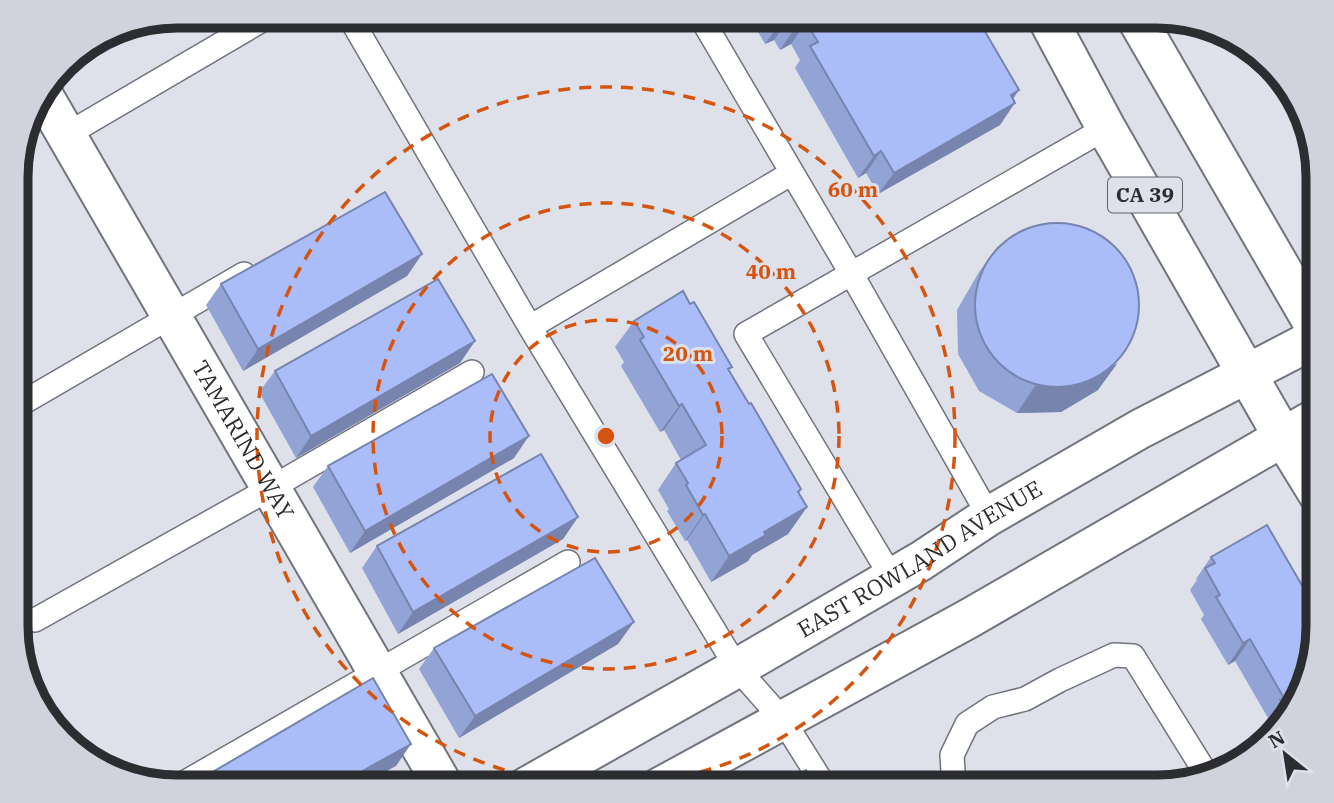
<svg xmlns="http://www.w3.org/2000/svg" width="1334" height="803" viewBox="0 0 1334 803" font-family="'IBM Plex Serif',serif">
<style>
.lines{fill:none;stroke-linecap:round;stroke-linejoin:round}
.lane-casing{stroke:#71747c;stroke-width:26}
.street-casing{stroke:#71747c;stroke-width:42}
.secondary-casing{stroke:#71747c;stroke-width:42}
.primary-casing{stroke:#71747c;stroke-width:42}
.lane{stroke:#fff;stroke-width:23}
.street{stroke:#fff;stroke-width:38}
.secondary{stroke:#fff;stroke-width:38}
.primary{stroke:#fff;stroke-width:38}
.wall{fill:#92a3d6}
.shaded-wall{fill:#7784ae}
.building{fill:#aabdf9;stroke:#7784ae;stroke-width:2}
.ring{fill:none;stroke:#d55510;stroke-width:3.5;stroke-dasharray:12 9}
.labels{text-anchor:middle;stroke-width:6;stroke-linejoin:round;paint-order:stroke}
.shield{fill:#dee1ea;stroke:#616368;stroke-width:2}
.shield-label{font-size:21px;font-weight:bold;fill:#2c2d30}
.street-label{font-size:23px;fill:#2c2d30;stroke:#dee1ea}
.rim{fill:none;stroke:#2c2d30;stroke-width:9}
.centre{fill:#d55510;stroke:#dee1ea;stroke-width:3.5}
.ring-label{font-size:21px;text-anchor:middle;font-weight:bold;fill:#d55510;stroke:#dee1ea;stroke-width:6;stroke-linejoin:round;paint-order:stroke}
</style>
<rect width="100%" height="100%" fill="#dee1ea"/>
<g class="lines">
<defs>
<path id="lane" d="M349 16 530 327 737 668 783 720 825 787
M700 16 851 273 989 516
M66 135 269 16
M530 327 792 173
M17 406 244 274
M892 578 746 334 1106 128
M35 620 271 488 472 372
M177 787 568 562
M954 787 952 755 967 724 993 707 1025 699 1060 680 1114 655 1133 656 1207 775"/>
<g id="street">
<path id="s1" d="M42 93 444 787"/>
</g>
<g id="secondary">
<path id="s2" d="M526 787 737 668 921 561 989 516 1140 429 1318 337"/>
<path d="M660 787 968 619 1318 417"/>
</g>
<path id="primary" d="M1046 16 1106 128 1283 437 1318 494
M1135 16 1318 332"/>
</defs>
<use href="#lane" class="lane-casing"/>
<use href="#street" class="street-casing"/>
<use href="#secondary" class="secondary-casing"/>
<use href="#primary" class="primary-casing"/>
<use href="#lane" class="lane"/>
<use href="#street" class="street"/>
<use href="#secondary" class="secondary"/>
<use href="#primary" class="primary"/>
</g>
<path class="wall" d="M749 16H976L1013 99 1000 125 878 194 866 173 858 178 795 68 800 60 791 44 780 50 774 40 765 44Z
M998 246 1098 390 1061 412 1017 413 979 391 958 354 957 310 979 272Z
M422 254 407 276 243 371 206 305 221 284Z
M634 321 729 371 801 489 799 493 807 507 788 534 752 555 748 561 711 582 687 540 685 541 667 511 669 509 658 490 676 463 681 460 664 430 660 432 621 366 624 362 615 347Z
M475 341 460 363 296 458 259 392 275 371Z
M514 458 350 553 313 487 328 466Z
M578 517 563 539 398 634 362 568 377 546Z
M1267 525 1291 715 1272 734 1265 722 1268 718 1235 661 1228 665 1201 619 1204 615 1190 590 1197 580 1196 579 1211 557Z
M618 644 459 738 419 669 434 648Z"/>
<path class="shaded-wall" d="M789 18 774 40 765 44 780 23Z
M806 22 791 44 780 50 795 28Z
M1019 90 1006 109 1015 103 1000 125 878 194 894 173Z
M881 151 866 173 858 178 874 156Z
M422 254 407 276 243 371 258 349Z
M475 341 460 363 296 458 311 436Z
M1117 364 1098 390 1061 412 1017 413 1035 386Z
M682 404 664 430 660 432 679 406Z
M529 436 514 458 350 553 365 531Z
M807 507 788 534 752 555 748 561 711 582 729 556 764 532Z
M705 514 687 540 685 541 703 515Z
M578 517 563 539 398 634 413 612Z
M634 622 618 644 459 738 475 716Z
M1250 639 1235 661 1228 665 1243 643Z
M411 744 396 766 358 787H334Z"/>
<path class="building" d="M776 16H976L1019 90 1011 95 1015 103 894 173 881 151 874 156 810 46 818 42 806 22 795 28 789 18 780 23Z
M385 192 422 254 258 349 221 284Z
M975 305a82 82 0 1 1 164 0a82 82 0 1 1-164 0Z
M438 279 475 341 311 436 275 371Z
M683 291 690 304 694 302 732 367 728 369 749 404 751 403 801 489 798 492 807 507 764 532 766 535 729 556 705 514 703 515 686 485 688 483 676 463 706 445 682 404 679 406 640 340 644 337 634 321Z
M492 374 529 436 365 531 328 466Z
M541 454 578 517 413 612 377 546Z
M1267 525 1318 613V636L1291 715 1290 717 1280 700 1284 698 1250 639 1243 643 1216 597 1220 595 1205 568 1215 563 1211 557Z
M595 558 634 622 475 716 434 648Z
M373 678 411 744 334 787H187Z
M806 770 815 786 828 778 833 787H776Z"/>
<g class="ring">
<circle cx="606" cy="436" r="116"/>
<circle cx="606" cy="436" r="233"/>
<circle cx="606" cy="436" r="349"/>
</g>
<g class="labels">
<rect class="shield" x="1108" y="177.5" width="74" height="35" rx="5"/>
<g class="shield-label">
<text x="1145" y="202">CA 39</text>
</g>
<g class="street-label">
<text dy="8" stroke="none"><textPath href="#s1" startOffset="401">TAMARIND WAY</textPath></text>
<text dy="8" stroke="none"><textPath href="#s2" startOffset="455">EAST ROWLAND AVENUE</textPath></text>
</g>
</g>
<path d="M0 0H1334V803H0ZM177 28H1157A149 149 0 0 1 1306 177V626A149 149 0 0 1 1157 775H177A149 149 0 0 1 28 626V177A149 149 0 0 1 177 28Z" fill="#d0d3db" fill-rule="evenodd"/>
<path class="rim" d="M177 28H1157A149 149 0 0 1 1306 177V626A149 149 0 0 1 1157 775H177A149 149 0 0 1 28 626V177A149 149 0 0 1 177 28Z"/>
<circle cx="606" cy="436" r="10" class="centre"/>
<g class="ring-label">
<text x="853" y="197">60 m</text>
<text x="771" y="279">40 m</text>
<text x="688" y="361">20 m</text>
</g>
<g transform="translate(1285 754) rotate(330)" stroke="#dee1ea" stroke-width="5" paint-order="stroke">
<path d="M0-5L12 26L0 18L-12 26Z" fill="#2c2d30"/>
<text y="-10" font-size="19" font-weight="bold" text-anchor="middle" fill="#2c2d30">N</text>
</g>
</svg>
